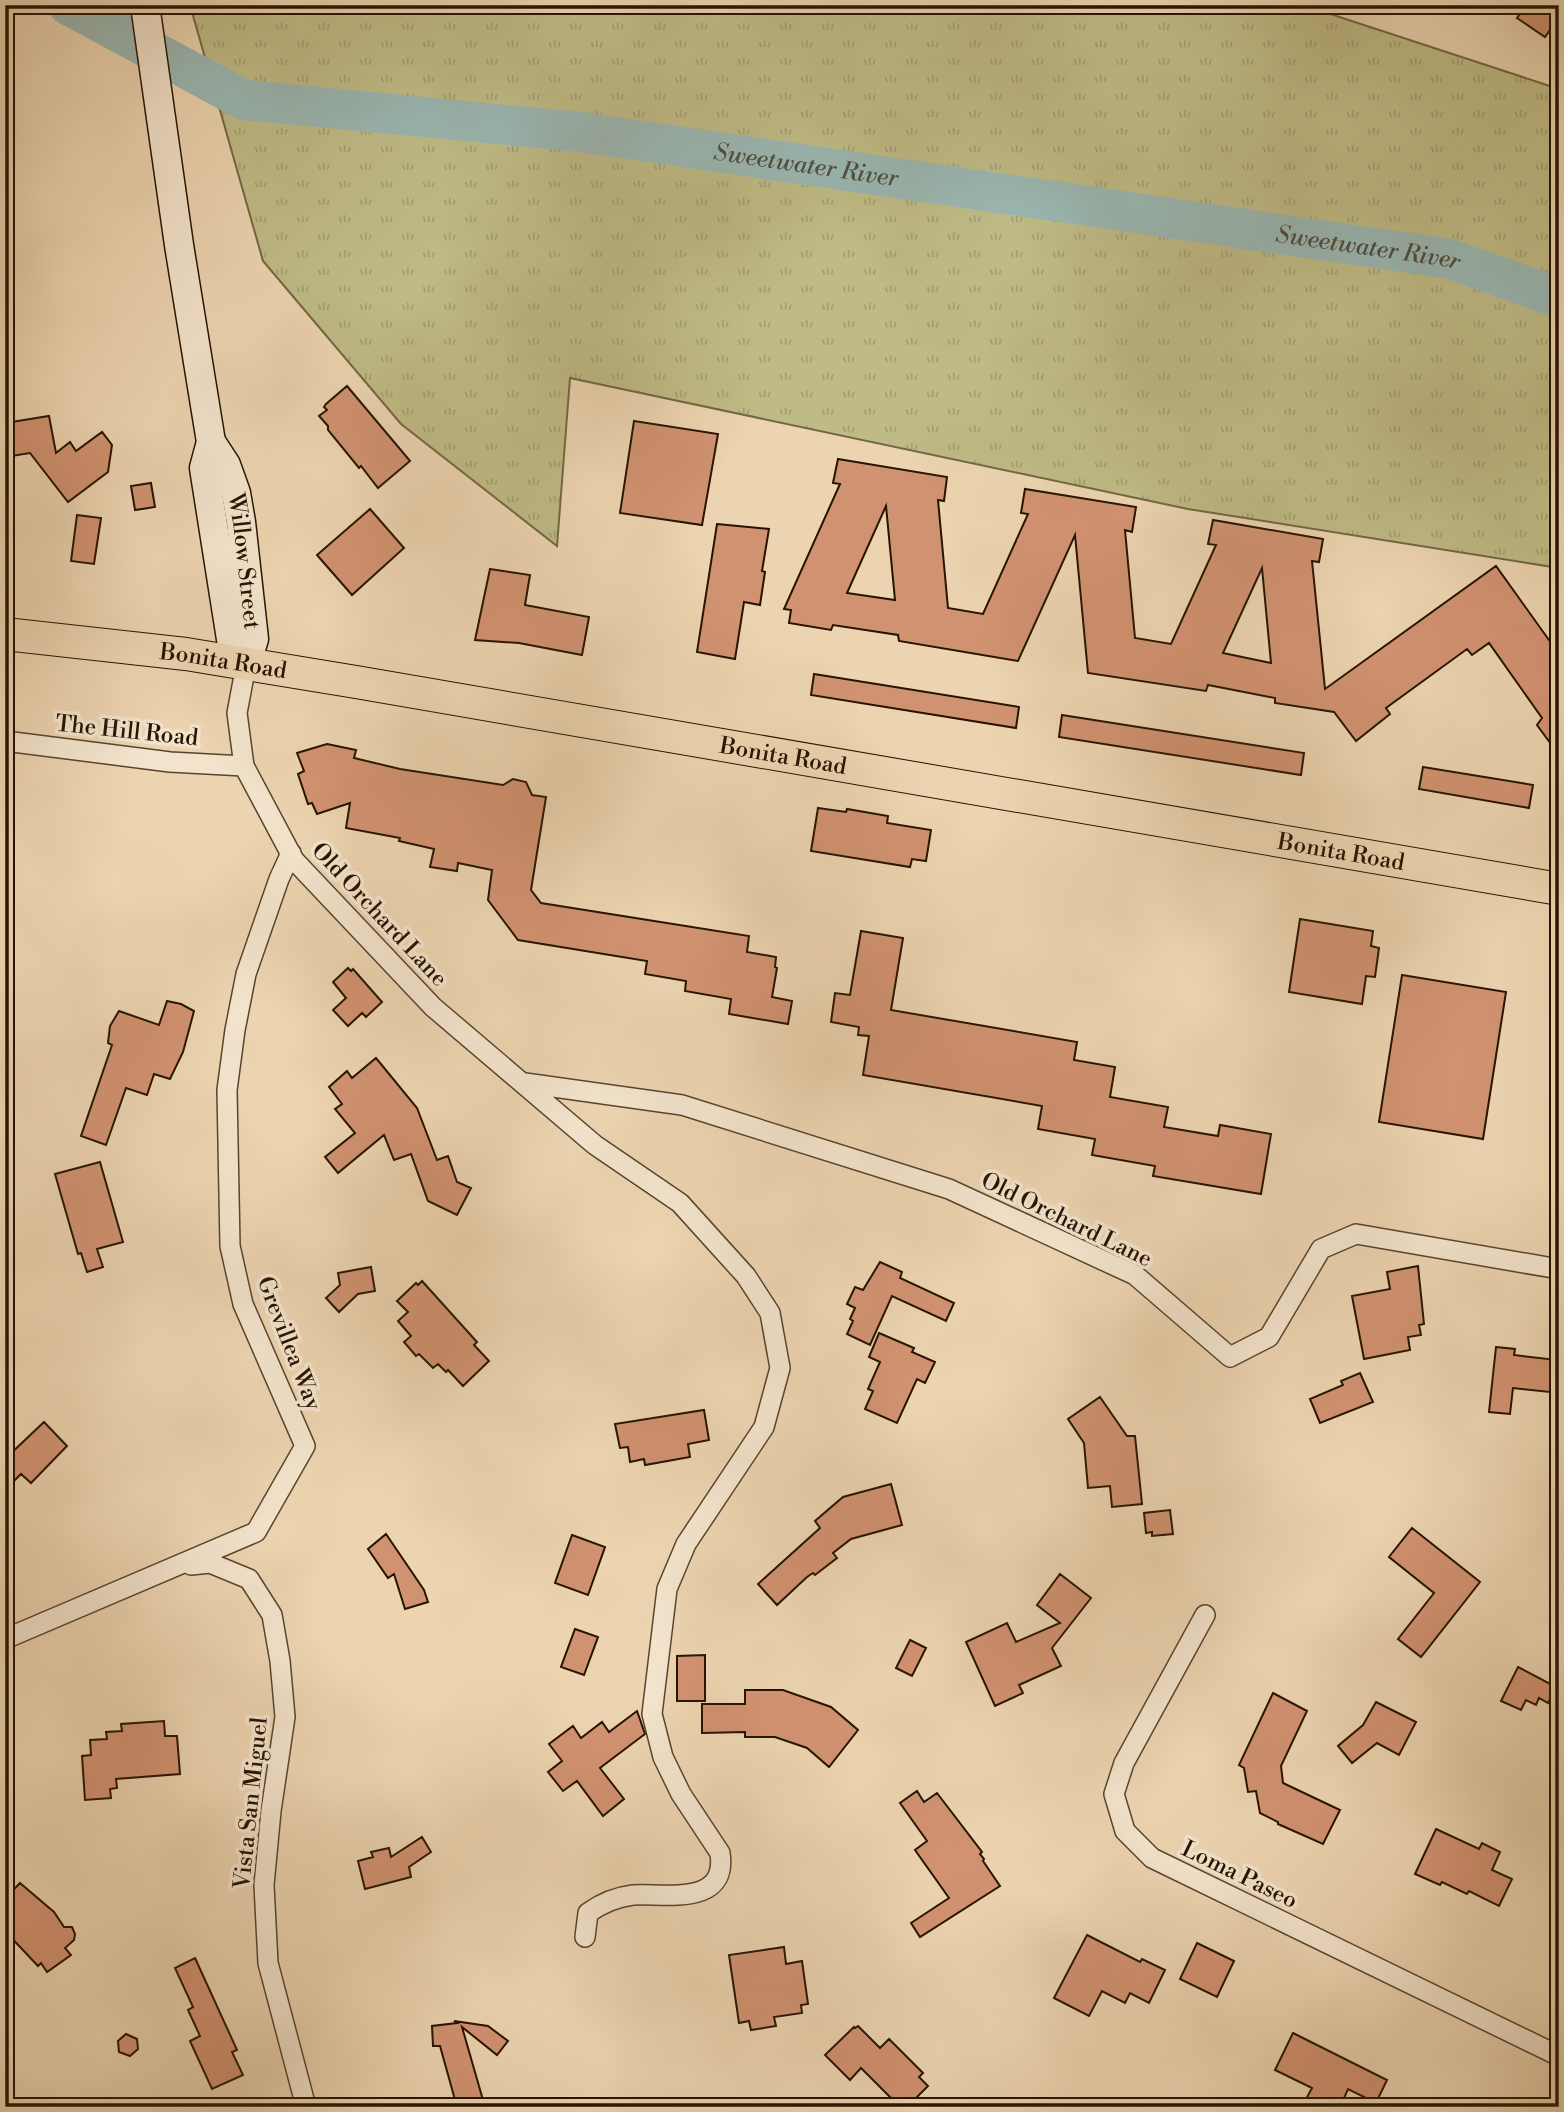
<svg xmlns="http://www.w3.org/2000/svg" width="1564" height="2112" viewBox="0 0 1564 2112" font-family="'Libre Bodoni',serif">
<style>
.grass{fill:url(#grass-tufts);stroke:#726844;stroke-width:2}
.water{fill:url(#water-waves);stroke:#6c766c;stroke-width:2}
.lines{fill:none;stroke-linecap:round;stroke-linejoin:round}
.river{stroke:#9ab7b2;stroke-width:40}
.building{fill:#d19271;stroke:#261402;stroke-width:2;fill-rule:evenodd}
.street-casing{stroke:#58442e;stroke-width:22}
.secondary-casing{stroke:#261402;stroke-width:31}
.primary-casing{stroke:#261402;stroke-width:34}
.street{stroke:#f3e3cc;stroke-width:19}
.secondary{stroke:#f3e3cc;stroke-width:28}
.primary{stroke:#ecd4b0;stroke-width:32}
.labels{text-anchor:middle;stroke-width:7;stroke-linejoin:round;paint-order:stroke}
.street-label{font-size:23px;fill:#261402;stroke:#f3e3cc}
.water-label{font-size:24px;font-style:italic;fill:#4f4d40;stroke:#f3e3cc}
</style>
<defs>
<pattern id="grass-tufts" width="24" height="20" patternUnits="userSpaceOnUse" patternTransform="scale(1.75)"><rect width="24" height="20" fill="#bfbb86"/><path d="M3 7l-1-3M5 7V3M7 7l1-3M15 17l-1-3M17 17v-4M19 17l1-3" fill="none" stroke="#a4a072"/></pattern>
<pattern id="water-waves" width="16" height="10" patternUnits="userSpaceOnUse" patternTransform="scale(1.75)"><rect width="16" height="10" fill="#9ab7b2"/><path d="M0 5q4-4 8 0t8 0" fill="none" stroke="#859c97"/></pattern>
</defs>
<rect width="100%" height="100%" fill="#ecd4b0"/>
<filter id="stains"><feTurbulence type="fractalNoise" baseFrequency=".00286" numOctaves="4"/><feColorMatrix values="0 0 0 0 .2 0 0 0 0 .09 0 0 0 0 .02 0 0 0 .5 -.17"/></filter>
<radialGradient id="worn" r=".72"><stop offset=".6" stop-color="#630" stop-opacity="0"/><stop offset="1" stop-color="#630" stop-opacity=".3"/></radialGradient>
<path class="grass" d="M190 5H1303L1559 89V568L1188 509 570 378 557 546 401 424 263 261Z"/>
<path class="water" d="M239 108 564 137 561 143 238 114Z"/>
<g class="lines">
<path class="river" id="s1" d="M68 5 244 100 581 132 1450 259 1559 298"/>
</g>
<path class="building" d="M1526 5H1559V17L1545 37 1517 18Z
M347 386 410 461 378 488 361 466 359 468 328 430V426L319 416 327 410 324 407 326 404Z
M49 416 56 453 70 442 76 451 102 432 112 445 108 472 68 502 30 453 5 457V423Z
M634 421 718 434 702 525 620 513Z
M838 459 947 477 944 501 938 500 948 608 983 614 1028 514 1021 513 1025 489 1136 507 1132 532 1125 530 1135 638 1171 644 1216 545 1208 544 1213 520 1323 539 1319 562 1312 561 1325 689 1496 566 1559 654V755L1537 725 1542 718 1489 643 1472 655 1467 649 1386 708 1390 714 1356 741 1334 712 1275 703V698L1208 685 1206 691 1088 673 1075 535 1018 661 899 641 898 635 833 625 831 630 789 623 791 610 784 609 840 484 833 483ZM886 506 895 600 847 593ZM1262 568 1271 663 1223 653Z
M151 483 155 507 135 510 131 486Z
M370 509 404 548 352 595 317 555Z
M77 515 101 518 94 564 71 561Z
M717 524 769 529 762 571 765 572 760 605 744 602 735 659 697 652Z
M490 569 530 575 525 605 589 617 582 655 519 643 475 640Z
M814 674 1019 707 1016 728 811 695Z
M1062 715 1304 753 1301 775 1059 737Z
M327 744 356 750 354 758 400 769 503 785 513 779 526 782 532 795 546 797 531 890 541 903 749 936 747 952 776 957 775 967 777 968 772 997 792 1001 788 1024 729 1014 731 999 685 991 686 981 645 974 647 961 518 940 488 900 492 870 458 863 457 871 430 867 434 849 399 841 400 838 346 828 350 803 317 814 312 803 308 804 298 774 304 771 297 753Z
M1423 767 1533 785 1529 808 1419 789Z
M818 808 846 812 847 809 888 816 887 823 931 830 926 861 912 859 910 867 811 851Z
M1300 919 1373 931 1371 946 1379 948 1375 977 1366 976 1362 1004 1289 992Z
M861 931 903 938 891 1010 1077 1042 1074 1060 1115 1067 1110 1097 1168 1107 1164 1127 1218 1136 1220 1125 1271 1134 1261 1194 1153 1176 1155 1166 1092 1155 1095 1139 1038 1129 1042 1106 863 1075 869 1036 858 1035 859 1027 831 1022 835 993 850 995Z
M348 968 351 971 353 969 382 1002 366 1017 362 1013 348 1026 333 1010 346 998 333 982Z
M1402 975 1506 992 1483 1139 1379 1122Z
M167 1001 181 1004 194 1011 183 1052 170 1079 154 1074 147 1095 126 1088 106 1145 81 1136 112 1045 108 1043 110 1026 119 1011 159 1025Z
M376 1058 417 1108 437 1160 448 1156 457 1182 471 1188 457 1215 428 1201 411 1154 394 1160 384 1135 338 1173 325 1157 355 1133 335 1109 342 1104 329 1087 347 1071 352 1078Z
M100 1162 123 1242 97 1249 103 1267 87 1272 81 1253 78 1254 55 1174Z
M880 1262 902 1272 900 1278 954 1303 946 1321 892 1296 870 1345 847 1334 853 1321 850 1319 855 1308 847 1304 855 1287 863 1290Z
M1418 1266 1424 1324 1419 1325 1421 1335 1408 1337 1410 1350 1364 1359 1352 1296 1390 1289 1387 1272Z
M371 1267 375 1291 358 1294 339 1312 326 1298 340 1285 338 1273Z
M422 1281 477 1342 474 1345 489 1361 463 1386 448 1370 446 1372 438 1364 433 1368 419 1354 416 1356 404 1342 411 1336 398 1321 408 1312 397 1301 416 1283 418 1285Z
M879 1333 914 1348 912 1352 935 1362 925 1383 917 1379 897 1423 865 1409 873 1391 868 1389 880 1362 869 1357Z
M1496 1347 1515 1349 1514 1355 1557 1360 1555 1371 1559 1372V1393L1513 1388 1510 1414 1489 1412Z
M1360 1373 1373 1402 1320 1423 1310 1399 1343 1385 1341 1381Z
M1100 1397 1127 1436H1135L1142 1504 1112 1507 1110 1486 1088 1488 1084 1443 1068 1419Z
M704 1410 709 1440 688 1444 690 1457 645 1465 644 1459 630 1462 628 1447 620 1448 615 1424Z
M44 1422 67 1446 31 1483 21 1474 5 1490V1459Z
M891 1484 902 1525 851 1539 833 1553 837 1558 815 1575 813 1573 807 1577 777 1605 758 1584 820 1528 815 1521 843 1497Z
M1170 1510 1173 1534 1152 1536V1532L1146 1533 1144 1513Z
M1412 1528 1480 1582 1421 1657 1398 1639 1434 1593 1389 1557Z
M386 1534 424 1590 428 1602 405 1609 394 1574 388 1578 368 1549Z
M572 1535 605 1547 588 1595 555 1583Z
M1060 1574 1091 1598 1052 1648 1061 1666 1019 1685 1023 1693 995 1706 966 1642 1007 1623 1016 1642 1060 1623 1037 1605Z
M575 1629 598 1637 584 1675 561 1667Z
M910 1640 926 1648 912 1676 896 1668Z
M705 1655V1701H677V1656Z
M1518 1667 1556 1687 1548 1703 1539 1698 1536 1705 1526 1700 1521 1710 1501 1701Z
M745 1690H783L831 1707 858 1730 829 1767 807 1748 775 1737H745V1732L702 1733V1704H745Z
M1273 1693 1307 1711 1281 1766 1283 1783 1340 1810 1323 1844 1278 1824V1822L1260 1813 1256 1791 1248 1792 1244 1768 1239 1765Z
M1376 1702 1416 1722 1399 1755 1377 1743 1352 1763 1338 1746 1363 1725Z
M637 1711 645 1734 600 1768 624 1799 603 1816 577 1781 563 1791 548 1772 562 1761 549 1744 573 1726 581 1738 602 1722 609 1732Z
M164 1721 165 1736H177L180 1774 116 1779 117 1788 110 1789 111 1798 85 1800 82 1756 91 1755 90 1740 107 1739 106 1732 122 1731 121 1724Z
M917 1791 924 1802 937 1793 982 1852 980 1854 984 1859 983 1861 1000 1886 920 1937 911 1923 949 1898 915 1850 927 1841 900 1803Z
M1436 1829 1479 1849 1482 1843 1500 1852 1492 1870 1512 1879 1499 1906 1469 1891 1467 1894 1442 1882 1440 1885 1415 1874Z
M422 1837 431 1852 409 1867 411 1877 365 1889 358 1861 373 1857 371 1852 389 1848 391 1857Z
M20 1883 54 1912 64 1927H72L75 1934 74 1940 65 1948 71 1955 47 1972 41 1963 38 1966 5 1931V1899Z
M1087 1935 1140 1962 1142 1959 1165 1970 1149 2003 1130 1993 1125 2003 1102 1991 1089 2016 1054 1998Z
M1197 1943 1234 1961 1217 1997 1180 1979Z
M784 1947 786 1964 802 1961 808 2004 801 2005 802 2013 774 2017 776 2026 751 2030 749 2021 739 2023 729 1955Z
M195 1958 237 2050 232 2052 243 2075 212 2089 190 2041 200 2036 188 2010 193 2007 175 1968Z
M454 2021 488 2026 508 2041 497 2055 462 2027 485 2107H457L440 2046H433L432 2026 457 2023Z
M858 2026 880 2048 889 2039 923 2073 919 2077 928 2086 907 2107H900L861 2068 850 2080 825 2055 854 2027 855 2028Z
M1293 2033 1387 2080 1376 2103 1348 2089 1342 2103 1334 2099 1330 2107H1317L1305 2101 1312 2088 1275 2070Z
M126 2034 137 2039 138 2049 130 2056 119 2052 118 2041Z"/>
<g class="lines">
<defs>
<path id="street" d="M246 665 237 713 244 766 294 860 433 1007 595 1145 680 1203 746 1276 770 1313 780 1368 764 1427 686 1544 667 1589 652 1714 663 1757 681 1794 720 1853C728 1907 665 1893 633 1895 616 1897 602 1903 588 1913L585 1937
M5 741 170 762 244 766
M525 1083 682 1105 949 1189 1135 1275 1230 1357 1269 1337 1321 1249 1356 1234 1559 1269
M191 1565 210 1563 249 1579 272 1615 280 1661 285 1717 271 1811 264 1885 268 1963 306 2107
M1205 1615 1124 1763 1114 1794 1125 1831 1152 1858 1559 2056
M5 1639 256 1532 305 1446 243 1304 230 1246 227 1090 235 1030 246 974 279 879 291 853"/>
<g id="secondary">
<path d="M145 5 179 245 211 442 204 468 231 639 246 665"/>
<path id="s2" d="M211 442 226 465 236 493 241 522 254 639 246 665"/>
</g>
<g id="primary">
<path id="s3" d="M5 634 186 654 356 682 1559 889"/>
</g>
</defs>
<use href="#street" class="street-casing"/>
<use href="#secondary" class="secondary-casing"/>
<use href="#primary" class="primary-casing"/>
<use href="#street" class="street"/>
<use href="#secondary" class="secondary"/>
<use href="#primary" class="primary"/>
</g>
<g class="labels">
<g class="street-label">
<text dy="8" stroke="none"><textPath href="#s2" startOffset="126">Willow Street</textPath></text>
<text dy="8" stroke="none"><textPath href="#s3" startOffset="220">Bonita Road</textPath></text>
<text transform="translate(127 730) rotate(6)" y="8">The Hill Road</text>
<text dy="8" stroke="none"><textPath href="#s3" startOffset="788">Bonita Road</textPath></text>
<text dy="8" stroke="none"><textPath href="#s3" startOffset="1354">Bonita Road</textPath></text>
<text transform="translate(380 914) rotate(47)" y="8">Old Orchard Lane</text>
<text transform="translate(1067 1219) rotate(26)" y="8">Old Orchard Lane</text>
<text transform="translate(290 1343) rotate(69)" y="8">Grevillea Way</text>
<text transform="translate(250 1803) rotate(-84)" y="8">Vista San Miguel</text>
<text transform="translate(1240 1874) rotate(26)" y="8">Loma Paseo</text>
</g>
<g class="water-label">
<text dy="8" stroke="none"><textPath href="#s1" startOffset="766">Sweetwater River</textPath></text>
<text dy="8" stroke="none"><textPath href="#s1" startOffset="1334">Sweetwater River</textPath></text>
</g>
</g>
<rect width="1564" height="2112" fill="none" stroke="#ecd4b0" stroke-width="28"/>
<rect x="7" y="7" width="1550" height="2098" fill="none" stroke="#261402" stroke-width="3.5"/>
<rect x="14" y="14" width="1536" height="2084" fill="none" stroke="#261402" stroke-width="2"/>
<rect width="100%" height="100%" filter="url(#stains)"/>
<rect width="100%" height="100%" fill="url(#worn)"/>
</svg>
